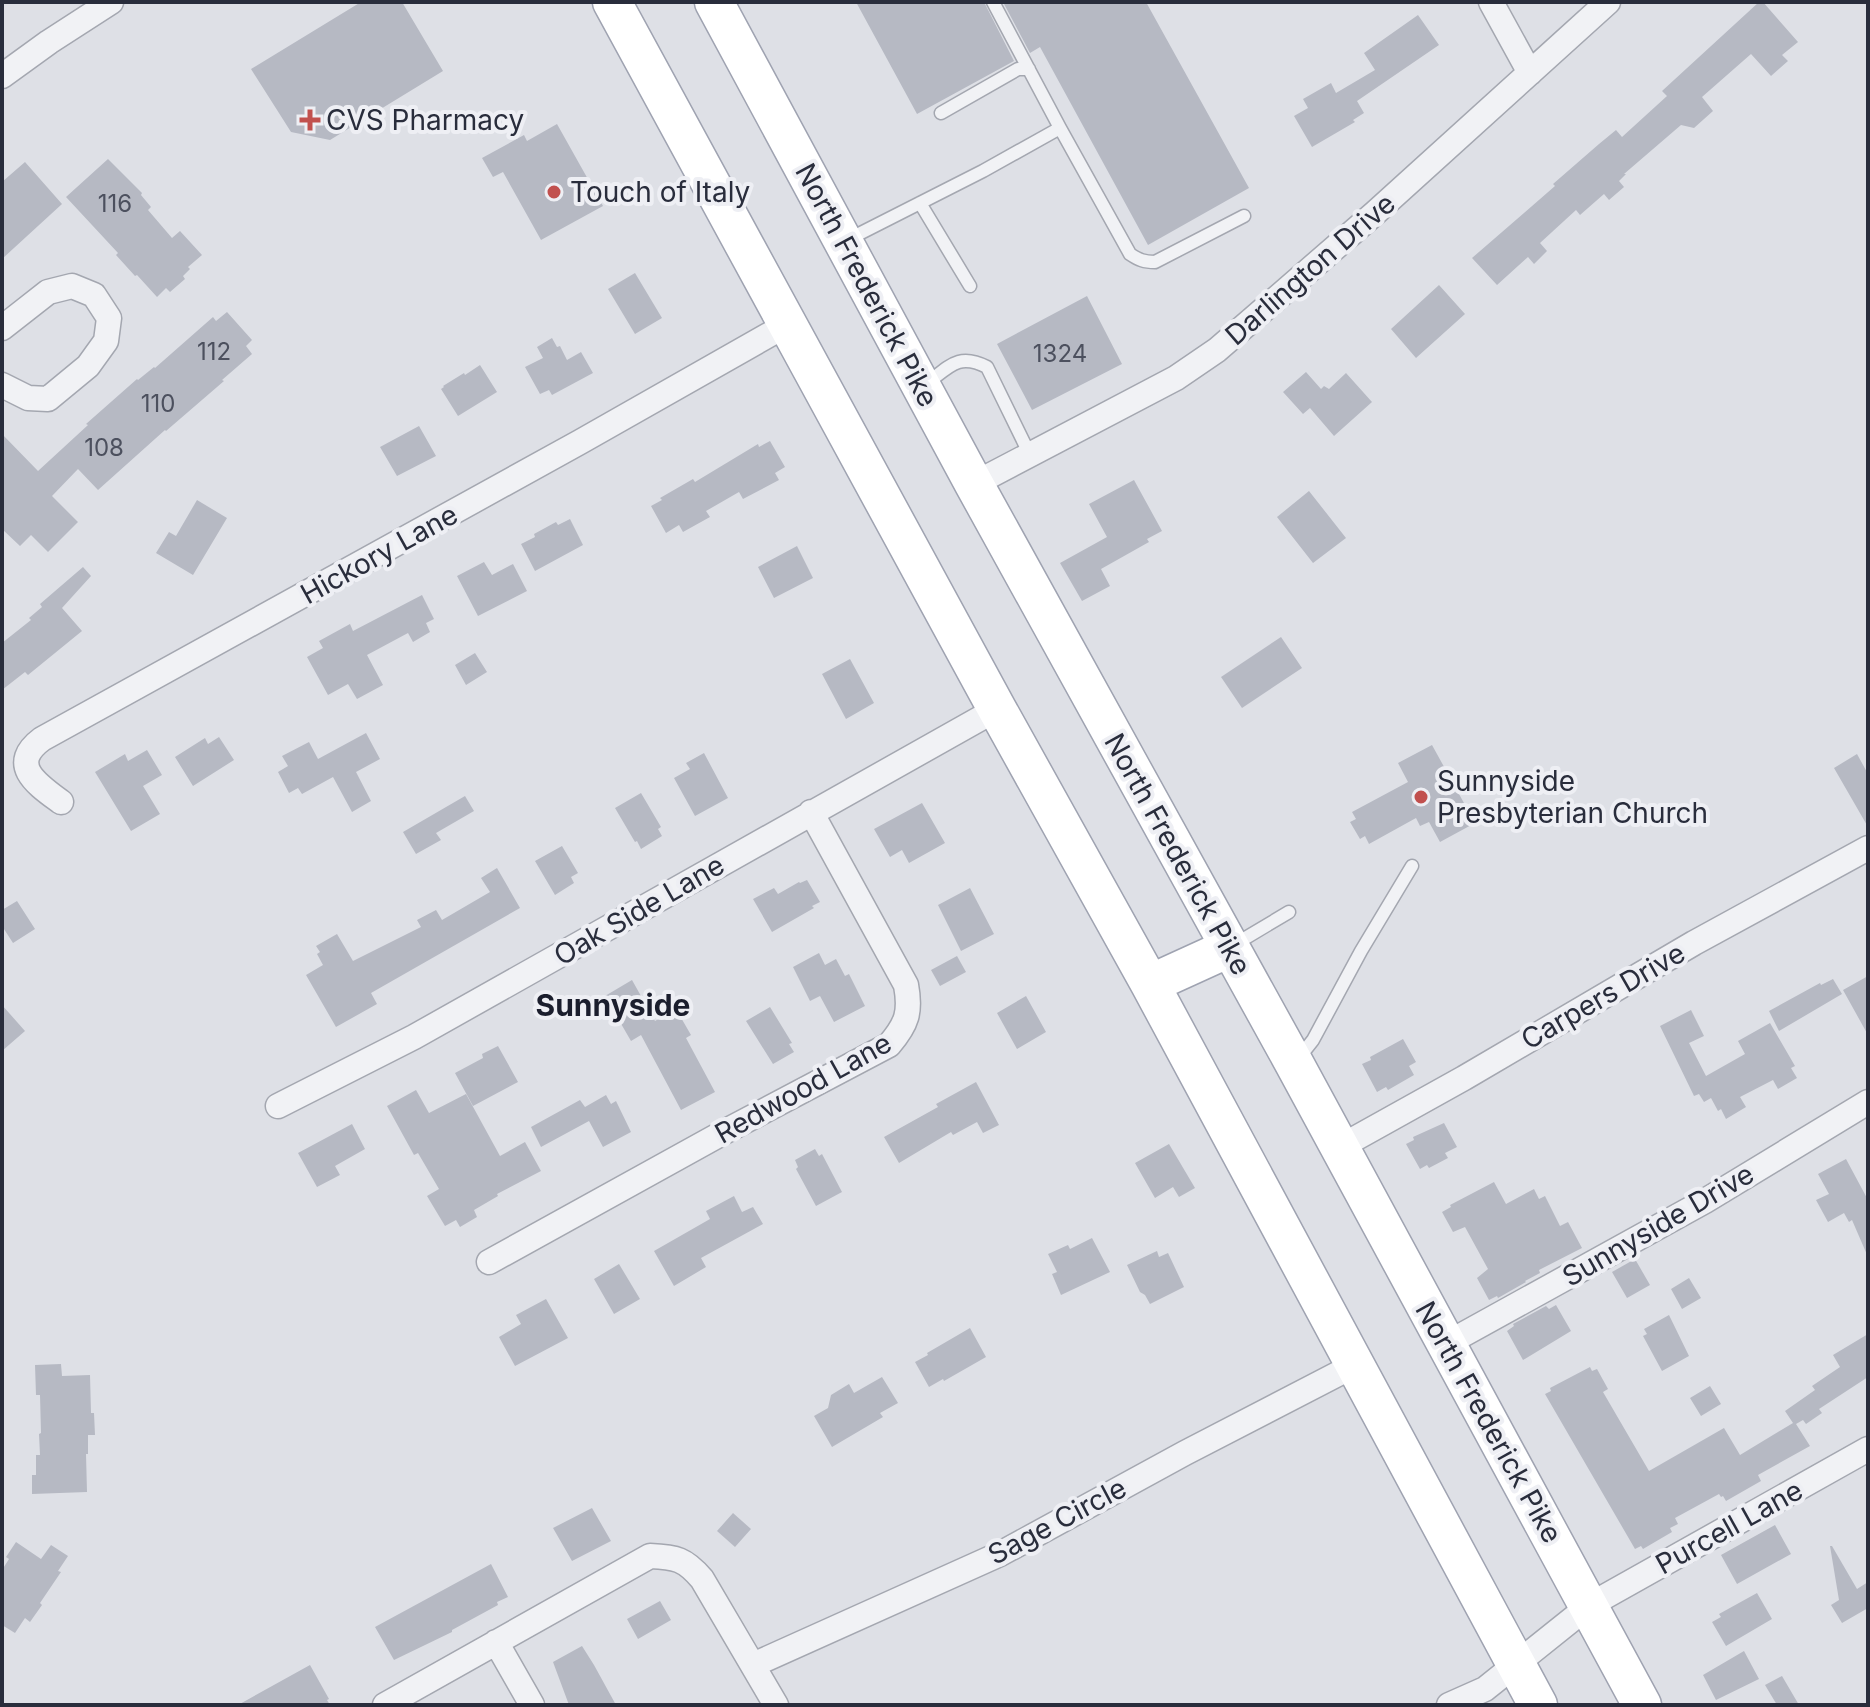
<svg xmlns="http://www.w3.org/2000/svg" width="1870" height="1707" viewBox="0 0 1870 1707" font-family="Inter,sans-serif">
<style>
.building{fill:#b6b9c3}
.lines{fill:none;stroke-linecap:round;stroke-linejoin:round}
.lane-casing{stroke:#a4a7b0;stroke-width:15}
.street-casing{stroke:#a4a7b0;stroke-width:27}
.primary-casing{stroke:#9fa3b1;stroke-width:41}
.lane{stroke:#f1f2f5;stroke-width:12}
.street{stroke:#f1f2f5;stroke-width:24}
.primary{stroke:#fff;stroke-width:38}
.poi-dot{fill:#c1504e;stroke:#eeeff4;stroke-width:3}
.labels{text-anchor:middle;stroke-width:8;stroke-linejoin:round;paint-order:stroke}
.number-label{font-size:24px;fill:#4c505e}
.poi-label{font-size:28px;fill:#292d3c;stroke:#eeeff4;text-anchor:start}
.street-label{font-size:28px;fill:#292d3c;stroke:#eeeff4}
.neighbourhood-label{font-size:30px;font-weight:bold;fill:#1b1e2d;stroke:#eeeff4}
</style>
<rect width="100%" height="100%" fill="#dee0e6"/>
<path class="building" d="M361 2H402L443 71 330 140 291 132 251 69Z
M856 2H984L1014 61 917 114Z
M1003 2H1146L1249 188 1148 245 1040 47 1030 53Z
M1759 2H1763L1798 42 1782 55 1788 61 1771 76 1751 54 1702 97 1713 111 1694 128 1681 125 1624 174H1626L1619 181 1624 187 1609 200 1604 194 1580 215 1576 210 1540 243 1547 251 1534 264 1528 257 1497 285 1472 258 1555 186 1553 184 1599 144 1616 130 1622 137 1667 96 1662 91Z
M1418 15 1439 45 1357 101 1364 113 1353 120 1355 122 1312 147 1294 116 1308 108 1303 99 1331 83 1336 93 1375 70 1364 53Z
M557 124 603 206 541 240 503 172 493 177 482 158 524 135 527 141Z
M108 159 142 193 141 195 151 207 148 210 172 238 180 231 202 255 188 267 190 269 183 276 185 279 170 292 166 288 157 297 137 275 135 276 116 255 118 253 66 197Z
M25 162 62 204 2 259V182Z
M635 273 662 318 635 334 608 289Z
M1439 285 1465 314 1416 358 1391 329Z
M1087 296 1122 364 1032 410 997 344Z
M227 312 252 340 246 346 252 354 222 380 224 381 166 431 165 430 98 490 78 469 52 496 78 522 48 552 31 535 20 546 2 529V434L38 471 88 425 86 424 137 379 138 380 154 367 155 368 213 317 216 321Z
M552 338 557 347 560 346 567 360 581 352 593 373 552 395 549 390 540 394 525 367 543 358 537 347Z
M480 365 497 392 458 416 441 389 444 387 443 386 464 373 465 375Z
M1306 372 1321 389 1324 386 1329 389 1346 373 1372 402 1334 436 1310 408 1303 414 1283 392Z
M419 426 436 456 397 476 380 447Z
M770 441 785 467 775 473 779 480 743 499 739 492 706 511 710 517 683 532 679 525 666 533 651 506 662 500 660 498 693 479 695 482 758 444 759 447Z
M1134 480 1162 531 1147 539 1149 542 1101 569 1110 586 1082 601 1060 563 1107 537 1089 504Z
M1309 491 1346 538 1313 563 1277 517Z
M197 500 227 518 193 575 156 553 169 532 176 536Z
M570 519 583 545 535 571 521 544 535 537 534 534 556 522 558 525Z
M797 546 813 578 774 598 758 567Z
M484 562 492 575 513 564 527 591 478 616 457 576Z
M83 567 91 576 62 608 82 631 28 675 25 672 2 690V643L31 620 29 618 42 607 40 604Z
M422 595 434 619 426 623 430 632 413 642 408 633 367 655 383 685 357 699 348 684 328 695 307 657 323 648 319 641 350 624 353 631Z
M1281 637 1302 668 1242 708 1221 677Z
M475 653 487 672 466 685 455 665Z
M850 659 874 703 846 719 822 674Z
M366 733 380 759 356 772 371 801 352 812 333 777 302 794 298 788 289 793 278 772 288 766 282 756 309 742 318 759Z
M219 737 234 760 193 786 175 757 205 738 208 744Z
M1432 745 1475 823 1440 842 1429 822 1420 826 1416 818 1369 844 1365 836 1360 839 1350 822 1356 819 1352 812 1408 782 1398 763Z
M147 750 162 775 143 786 160 814 131 831 95 772 125 754 128 761Z
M704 753 728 798 695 816 674 778 690 769 686 763Z
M1857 754 1868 774V827L1834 768Z
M641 793 661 827 658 829 662 836 641 849 637 841 635 842 615 808Z
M465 796 474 811 436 833 441 840 416 854 403 832Z
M922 803 945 843 909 863 902 850 890 857 874 829Z
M562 846 578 873 571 877 574 883 555 895 535 861Z
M497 868 520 908 371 993 377 1004 336 1027 306 975 323 965 317 954 320 952 316 946 337 934 353 961 421 927 417 920 436 910 442 920 490 892 481 878Z
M807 880 820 902 812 906 814 908 772 932 753 899 774 888 778 894 799 882 800 883Z
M970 888 994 934 961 951 938 905Z
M17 901 35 929 13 943 2 926V910Z
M819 953 825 965 836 959 845 976 849 974 865 1006 834 1022 820 996 810 1001 793 967Z
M957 956 966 972 940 986 931 970Z
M1868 976V1035L1843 990Z
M1833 979 1842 994 1779 1031 1769 1011 1820 983 1821 985Z
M632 980 655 1021 676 1009 691 1035 686 1038 715 1092 681 1110 641 1035 631 1041 605 996Z
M1026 996 1046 1032 1017 1049 997 1013Z
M2 1005 25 1031 2 1051Z
M770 1007 792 1043 789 1044 794 1052 773 1064 746 1021Z
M1691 1010 1704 1036 1689 1043 1706 1076 1745 1054 1738 1041 1770 1023 1795 1066 1791 1068 1797 1078 1778 1089 1773 1080 1740 1097 1746 1107 1726 1119 1721 1109 1718 1111 1711 1098 1704 1102 1699 1094 1694 1096 1660 1026Z
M1403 1039 1416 1062 1409 1066 1414 1075 1388 1090 1386 1087 1377 1092 1362 1064 1371 1060 1370 1057Z
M498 1046 518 1082 473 1106 455 1073 483 1058 482 1054Z
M976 1082 999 1125 983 1133 977 1122 953 1135 951 1132 899 1163 884 1137 938 1107 936 1104Z
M416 1090 429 1113 466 1094 500 1156 525 1142 541 1171 497 1194 498 1196 474 1210 477 1217 460 1227 456 1220 445 1226 427 1196 439 1189 418 1153 414 1155 387 1106Z
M606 1095 611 1104 616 1101 631 1132 603 1147 589 1121 541 1147 531 1127 580 1100 585 1107Z
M1444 1123 1457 1147 1445 1153 1448 1158 1429 1168 1427 1165 1420 1169 1406 1144 1414 1140 1413 1137Z
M352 1124 365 1149 335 1166 340 1175 317 1187 298 1153Z
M1169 1144 1195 1188 1179 1197 1173 1187 1155 1198 1135 1163Z
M815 1149 819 1156 822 1154 842 1192 816 1206 796 1169 798 1167 795 1160Z
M1846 1159 1868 1200V1257L1852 1220 1849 1222 1844 1213 1828 1222 1816 1200 1829 1194 1818 1174Z
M1494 1182 1506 1204 1534 1189 1539 1199 1545 1196 1560 1226 1568 1222 1582 1248 1539 1270 1540 1273 1525 1281 1526 1282 1498 1298 1497 1296 1489 1300 1477 1278 1488 1269 1465 1227 1453 1232 1442 1212 1451 1207 1450 1205Z
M734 1196 742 1212 753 1207 763 1224 701 1258 706 1267 674 1286 654 1251 710 1219 706 1211Z
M1092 1238 1110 1272 1061 1295 1052 1274 1057 1272 1048 1254 1068 1245 1070 1249Z
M1157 1251 1159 1257 1168 1253 1184 1287 1150 1304 1145 1295 1140 1292 1127 1265Z
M1635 1259 1650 1285 1627 1298 1612 1272Z
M619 1264 640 1299 614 1314 594 1279Z
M1689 1278 1701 1298 1682 1309 1671 1289Z
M546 1299 568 1338 515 1366 499 1337 521 1324 516 1315Z
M1556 1305 1571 1331 1523 1360 1507 1331 1514 1326 1513 1324 1546 1306 1549 1309Z
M1669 1315 1689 1356 1662 1371 1643 1336 1647 1334 1644 1329Z
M970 1328 986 1357 944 1381 943 1379 929 1387 915 1362 928 1355 927 1353Z
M1868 1334V1377L1819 1409 1822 1413 1806 1424 1803 1420 1796 1424 1810 1446 1758 1475 1761 1481 1726 1501 1723 1496 1721 1497 1719 1494 1675 1518 1678 1524 1670 1528 1672 1532 1643 1549 1641 1546 1635 1549 1545 1394 1551 1391 1550 1388 1590 1367 1592 1371 1597 1369 1608 1389 1603 1392 1649 1471 1724 1428 1740 1455 1793 1423 1785 1411 1815 1390 1812 1386 1840 1367 1833 1355Z
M61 1364 62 1376 90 1375 91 1413H94L95 1435H88V1454H86L87 1492 32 1494V1475H36V1455H40L39 1434 41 1433 40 1395H36L35 1365Z
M882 1377 898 1403 880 1413 883 1417 832 1447 814 1416 828 1408 831 1395 849 1384 854 1393Z
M1710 1386 1721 1404 1701 1416 1690 1398Z
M592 1508 611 1541 572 1561 553 1528Z
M733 1513 751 1529 735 1547 717 1531Z
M1775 1525 1791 1554 1737 1584 1721 1555Z
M16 1542 41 1559 51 1545 68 1556 58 1571 61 1572 40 1603 42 1605 30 1622 25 1618 15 1633 2 1625V1570L9 1559 6 1557Z
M1830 1546H1832L1857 1589 1868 1582V1608L1842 1623 1831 1605 1839 1600Z
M491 1564 508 1597 497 1602 498 1605 452 1630V1632L394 1660 375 1627Z
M1757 1593 1772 1619 1726 1646 1712 1622 1721 1617 1719 1614Z
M660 1601 671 1620 638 1639 627 1619Z
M582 1646 594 1665 616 1705H569L553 1662Z
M1744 1651 1759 1679 1716 1700 1703 1675Z
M310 1665 329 1699 327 1700 330 1705H238Z
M1782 1676 1799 1705H1777L1765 1685Z"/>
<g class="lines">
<defs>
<path id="lane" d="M993 2 1060 128 1130 254C1139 260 1144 262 1155 262L1244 216
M941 113 1018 69H1029
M920 203 970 286
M847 240 983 171 1060 128
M925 385C949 367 958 352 987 367L1030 455
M1232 946 1289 912
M1298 1059 1313 1040 1361 951 1412 866"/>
<path id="street" d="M1491 2 1530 73
M2 76 49 42 111 2
M2 328 48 292 72 286 94 295 109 318 106 341 88 366 48 399 28 398 2 385
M974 484 1176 378 1217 350 1375 213 1608 2
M61 802C38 785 7 765 42 739L580 442 788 324
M278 1106 414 1037 997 709
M1340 1147 1464 1078 1694 943 1868 848
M489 1262 726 1131 889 1045C907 1024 911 1012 906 985L811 812
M1446 1344 1705 1201 1868 1102
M496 1642 532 1705
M753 1665 1000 1554 1185 1453 1355 1365
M385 1705 650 1556C676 1557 685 1559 702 1579L776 1705
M1449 1705 1485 1689 1590 1605 1868 1449"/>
<path id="primary" d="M612 2 997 709 1150 984 1538 1705
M714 2 974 484 1294 1063 1642 1705
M1150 984 1229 948"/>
</defs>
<use href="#lane" class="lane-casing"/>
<use href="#street" class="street-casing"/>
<use href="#primary" class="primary-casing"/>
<use href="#lane" class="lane"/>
<use href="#street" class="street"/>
<use href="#primary" class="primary"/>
</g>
<g class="poi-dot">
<path d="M306 108h8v8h8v8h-8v8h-8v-8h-8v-8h8z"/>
<circle cx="554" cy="192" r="8"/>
<circle cx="1421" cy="797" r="8"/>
</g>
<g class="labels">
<g class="number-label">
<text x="115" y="212">116</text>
<text x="214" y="360">112</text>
<text x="1060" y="362">1324</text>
<text x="158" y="412">110</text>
<text x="104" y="456">108</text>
</g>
<g class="poi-label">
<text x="326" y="130">CVS Pharmacy</text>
<text x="570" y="202">Touch of Italy</text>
<text x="1437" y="791">Sunnyside<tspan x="1437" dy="32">Presbyterian Church</tspan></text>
</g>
<g class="street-label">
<text transform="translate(1310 269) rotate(-41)" y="10">Darlington Drive</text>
<text transform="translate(867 285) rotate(62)" y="10">North Frederick Pike</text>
<text transform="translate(379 554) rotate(-29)" y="10">Hickory Lane</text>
<text transform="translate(1178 854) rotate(61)" y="10">North Frederick Pike</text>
<text transform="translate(639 910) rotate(-30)" y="10">Oak Side Lane</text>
<text transform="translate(1603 996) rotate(-30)" y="10">Carpers Drive</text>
<text transform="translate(803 1088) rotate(-29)" y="10">Redwood Lane</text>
<text transform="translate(1658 1225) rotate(-30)" y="10">Sunnyside Drive</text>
<text transform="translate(1489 1422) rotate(61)" y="10">North Frederick Pike</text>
<text transform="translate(1057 1521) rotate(-28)" y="10">Sage Circle</text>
<text transform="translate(1729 1527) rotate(-29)" y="10">Purcell Lane</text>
</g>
<g class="neighbourhood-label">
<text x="613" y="1016">Sunnyside</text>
</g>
</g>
<rect width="1870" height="1707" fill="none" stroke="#292d3c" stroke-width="8"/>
</svg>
